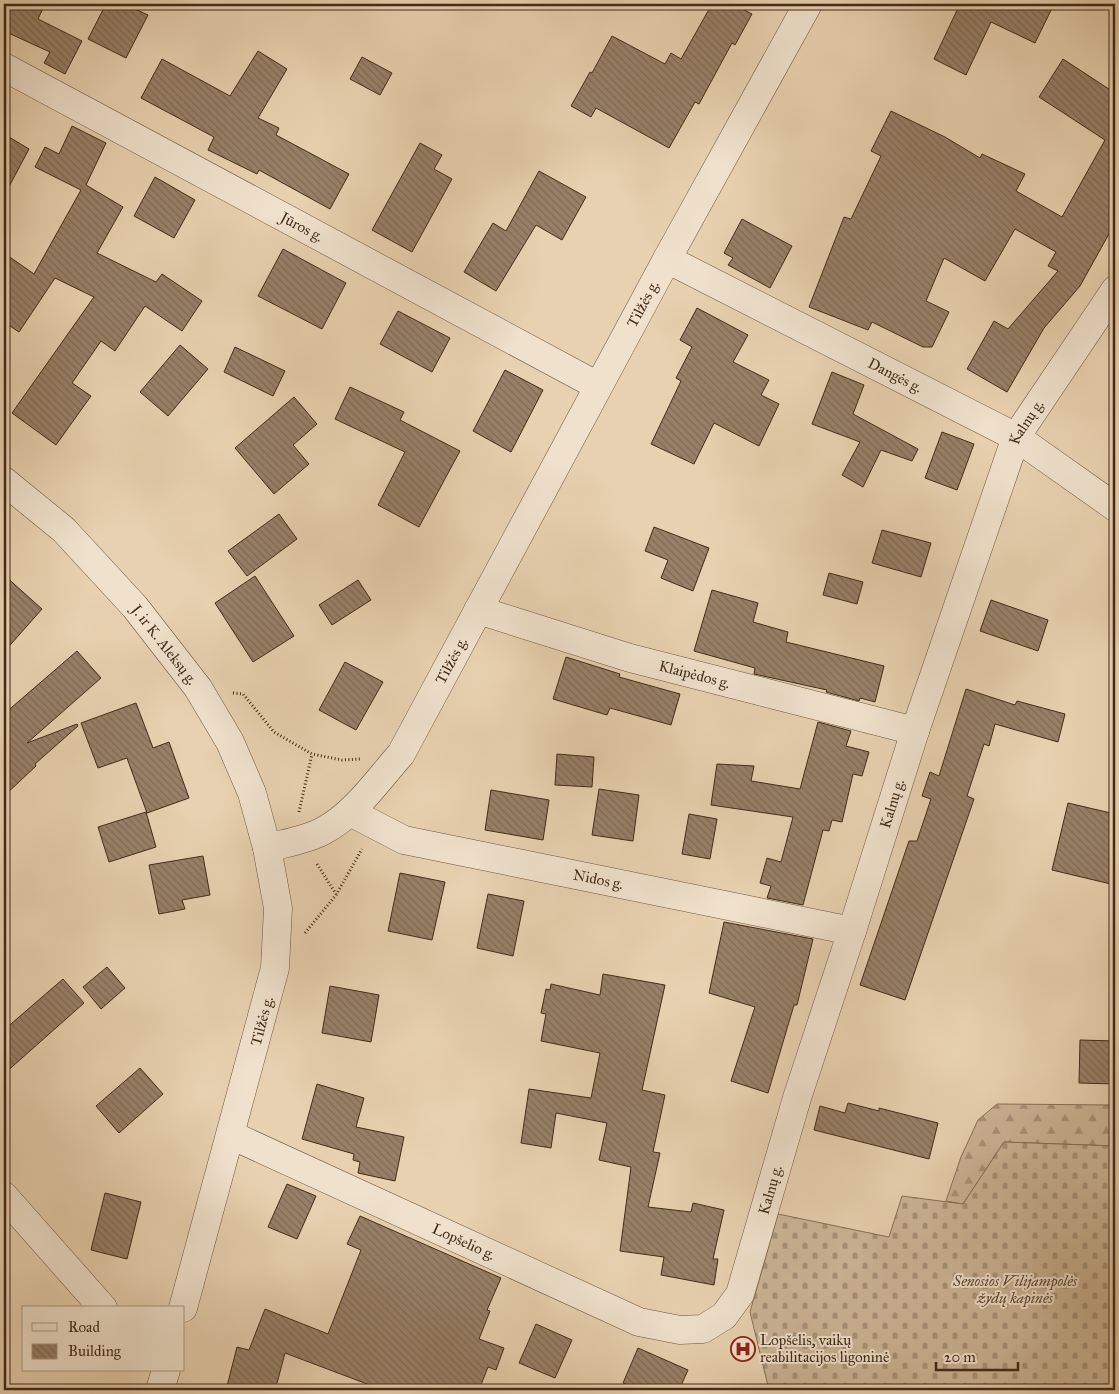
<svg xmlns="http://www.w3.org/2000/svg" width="1119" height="1394" viewBox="0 0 1119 1394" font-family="'IM FELL Great Primer',serif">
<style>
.forest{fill:url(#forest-firs);stroke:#877058}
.cemetery{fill:url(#cemetery-stones);stroke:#877058}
.building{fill:url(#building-back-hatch);stroke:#422b19}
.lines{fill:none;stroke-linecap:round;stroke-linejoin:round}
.minor-casing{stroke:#6c543f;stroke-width:29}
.path{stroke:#422b19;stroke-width:3;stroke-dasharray:1 2.5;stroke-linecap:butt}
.minor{stroke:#f0e1cc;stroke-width:28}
.labels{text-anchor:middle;stroke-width:4;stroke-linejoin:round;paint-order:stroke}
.street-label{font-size:15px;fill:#422b19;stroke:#f0e1cc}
.park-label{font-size:15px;font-style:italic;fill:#5e4732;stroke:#f0e1cc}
.poi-label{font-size:15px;fill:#422b19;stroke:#f0e1cc;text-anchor:start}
</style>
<defs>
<pattern id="forest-firs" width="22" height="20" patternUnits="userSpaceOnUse" patternTransform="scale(1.25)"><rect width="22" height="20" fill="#ccb596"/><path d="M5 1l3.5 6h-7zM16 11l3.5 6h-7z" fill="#a7937a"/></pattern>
<pattern id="cemetery-stones" width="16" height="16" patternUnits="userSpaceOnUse" patternTransform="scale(1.25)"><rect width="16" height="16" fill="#ccb596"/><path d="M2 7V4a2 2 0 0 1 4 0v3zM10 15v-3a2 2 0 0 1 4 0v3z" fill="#a7937a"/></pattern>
<pattern id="building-back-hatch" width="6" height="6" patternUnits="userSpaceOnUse" patternTransform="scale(1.25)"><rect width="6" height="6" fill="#988168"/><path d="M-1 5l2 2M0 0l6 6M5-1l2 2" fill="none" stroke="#7e6a55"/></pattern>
</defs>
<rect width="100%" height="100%" fill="#e8d1b0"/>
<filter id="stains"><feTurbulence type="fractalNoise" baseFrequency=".004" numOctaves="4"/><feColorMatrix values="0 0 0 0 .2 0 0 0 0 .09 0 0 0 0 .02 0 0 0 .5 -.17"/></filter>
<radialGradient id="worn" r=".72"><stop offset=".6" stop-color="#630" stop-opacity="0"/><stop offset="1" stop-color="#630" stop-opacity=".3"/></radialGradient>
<path class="forest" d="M997 1104 1115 1105V1146L1004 1142 963 1204 946 1201 961 1157 978 1120Z"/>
<path class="cemetery" d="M1004 1142 1115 1146V1390H769L750 1312 778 1214 889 1237 902 1196 963 1204Z"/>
<path class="building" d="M4 4H45L38 19 82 41 65 74 44 63 50 52 4 31Z
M106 4H124L148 15 126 58 88 39Z
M712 4H733L752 14 735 45 732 43 699 104 695 102 669 148 596 108 591 117 571 106 590 72 592 73 612 36 665 64 671 53 681 59Z
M954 4H1054L1035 43 991 22 966 75 934 59 959 6Z
M258 51 287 69 258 118 279 128 276 135 349 174 330 209 259 170 257 174 208 150 214 137 141 98 162 59 230 96Z
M362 57 392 73 380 95 350 79Z
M1063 59 1115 93V223L1080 286 1044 328 1007 392 967 369 994 321 1008 329 1058 271 1048 266 1056 252 1015 229 985 281 944 258 926 301 949 312 932 347H923L872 322 868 330 809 307 844 217 851 219 881 156 871 151 891 111 945 137 980 158 982 154 1025 174 1016 191 1062 217 1105 140 1039 97Z
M72 126 106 143 86 185 123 207 97 253 156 282 162 274 202 301 182 331 145 306 115 351 101 341 72 383 91 396 56 445 12 413 94 297 55 278 19 332 4 322V253L34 274 81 190 35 167 45 147 59 154Z
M4 134 29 149 4 196Z
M420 143 442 155 434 169 452 179 412 252 372 230Z
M539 171 586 197 562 240 536 225 496 291 464 272 493 223 506 231Z
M155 177 195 200 174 238 134 216Z
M742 219 792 246 770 288 728 265 733 258 724 253Z
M283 249 346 283 322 329 258 296Z
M697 308 748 335 733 362 769 380 761 395 779 404 759 446 714 423 694 464 651 444 681 381 676 378 692 347 680 340Z
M398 311 450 338 432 372 380 344Z
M180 345 208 369 168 416 140 392Z
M235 347 285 371 273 396 224 372Z
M505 370 543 390 511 452 473 431Z
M832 372 864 385 853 414 918 449 912 461 881 450 863 487 842 475 860 442 812 424Z
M350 387 404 412 400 420 460 451 419 527 378 505 405 452 335 419Z
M294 397 317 424 293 445 309 464 274 494 235 448Z
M942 432 974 444 957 490 925 478Z
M279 514 297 539 247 576 228 551Z
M654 527 709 548 693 591 661 578 668 560 645 551Z
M882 530 931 543 921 577 872 563Z
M829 573 863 582 857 604 823 595Z
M4 575 42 609 4 652Z
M255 576 294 636 253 662 215 603Z
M358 580 371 600 332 625 319 605Z
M712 590 758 603 753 622 788 632 786 642 884 666 875 702 860 698 859 701 826 692 827 690 754 674 755 668 694 651Z
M991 600 1048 620 1038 651 980 631Z
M77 651 101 678 27 743 77 724 78 726 35 764 36 766 4 796V714Z
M566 657 620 674 619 677 680 694 671 725 610 708 607 715 553 699Z
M345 662 383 682 356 730 319 710Z
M966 689 1015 705 1017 701 1065 714 1058 742 995 724 989 746 984 744 967 796 974 799 905 1000 860 985 909 841H917L931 799 922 796 930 772 939 776Z
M136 703 153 748 169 742 189 798 147 813 127 758 98 768 81 723Z
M818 722 851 731 846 746 869 752 862 776 853 774 842 822 832 820 829 831 823 830 803 905 767 898 771 886 760 883 767 858 781 862 793 817 711 805 717 764 754 766 751 781 800 789Z
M557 754 594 757 592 787 555 785Z
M599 789 639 795 633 841 592 835Z
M491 790 549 800 543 840 485 830Z
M1068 803 1115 814V885L1052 870Z
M146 812 156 847 109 862 98 827Z
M689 814 717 819 710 859 682 854Z
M203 856 210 895 182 900 185 909 159 914 149 865Z
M400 873 445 882 432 940 388 931Z
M488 894 524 901 513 956 477 948Z
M724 922 813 939 797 1005H794L768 1093 731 1081 755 1007 709 993Z
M107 967 125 988 101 1009 83 987Z
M603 974 665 985 642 1090 665 1095 653 1152 660 1153 648 1207 691 1212 693 1203 724 1210 713 1259H718L714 1285 661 1275 664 1257 620 1251 631 1167 599 1160 607 1123 556 1113 551 1148 521 1143 529 1089 591 1098 600 1053 541 1041 546 1014 541 1013 546 989 550 990 551 984 600 995Z
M63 979 84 1003 4 1074V1030Z
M330 986 379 995 371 1042 322 1033Z
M1080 1040 1115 1041V1084L1079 1083Z
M140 1068 163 1094 119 1133 96 1106Z
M317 1084 364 1098 356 1127 404 1137 395 1181 358 1173 360 1162 353 1160 354 1154 302 1139Z
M848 1103 879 1111V1108L938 1123 929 1159 814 1130 820 1106 845 1113Z
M287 1184 316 1196 297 1239 268 1227Z
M105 1193 141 1202 127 1259 91 1250Z
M360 1216 501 1278 487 1310 490 1311 479 1339 504 1348 496 1370 488 1367 479 1390H383L285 1353 276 1387 268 1385 267 1390H226L237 1347 249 1350 265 1309 328 1334 361 1250 347 1244Z
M536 1324 572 1340 555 1378 519 1363Z
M638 1348 688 1370 679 1390H638L623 1383Z"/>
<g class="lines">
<defs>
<g id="minor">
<path id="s1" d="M4 67 598 386"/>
<path id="s2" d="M667 259 1016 437 1115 507"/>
<path id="s3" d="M4 481 64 530 135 607 198 688 230 742 252 793 267 848 278 908 275 968 183 1308"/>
<path id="s4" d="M478 610 630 658 915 731"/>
<path id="s5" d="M350 812 404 840 852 931"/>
<path id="s6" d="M267 848C286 843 306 840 323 831 355 814 377 781 401 754L667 259 808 4"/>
<path id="s7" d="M231 1135 639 1322 680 1330 703 1329 724 1316 740 1294 797 1098 852 931 915 731 1016 437 1115 290"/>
<path d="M4 1196 103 1308"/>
<path d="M160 1390 166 1370"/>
</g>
</defs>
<use href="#minor" class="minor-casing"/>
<path class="path" d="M233 693 243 694 274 732 312 754 342 760 360 759
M299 812 312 754
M317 864 336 894
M305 933 336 895 362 849"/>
<use href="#minor" class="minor"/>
</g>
<defs>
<symbol id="hospital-ring" viewBox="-11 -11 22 22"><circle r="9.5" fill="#f0e1cc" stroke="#8f2418" stroke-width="1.5"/><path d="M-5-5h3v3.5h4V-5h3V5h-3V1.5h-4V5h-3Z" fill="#8f2418"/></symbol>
</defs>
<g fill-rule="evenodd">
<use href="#hospital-ring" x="729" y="1335" width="28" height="28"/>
</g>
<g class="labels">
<g class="street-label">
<text dy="5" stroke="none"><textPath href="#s1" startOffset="338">Jūros g.</textPath></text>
<text dy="5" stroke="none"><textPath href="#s6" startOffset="680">Tilžės g.</textPath></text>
<text dy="5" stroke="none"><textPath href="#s2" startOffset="256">Dangės g.</textPath></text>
<text dy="5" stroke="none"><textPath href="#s7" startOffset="1484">Kalnų g.</textPath></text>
<text dy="5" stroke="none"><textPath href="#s3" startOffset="230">J. ir K. Aleksų g.</textPath></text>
<text dy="5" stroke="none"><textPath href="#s6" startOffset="275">Tilžės g.</textPath></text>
<text dy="5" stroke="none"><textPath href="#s4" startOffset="226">Klaipėdos g.</textPath></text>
<text dy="5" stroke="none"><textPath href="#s7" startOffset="1079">Kalnų g.</textPath></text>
<text dy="5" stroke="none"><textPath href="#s5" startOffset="259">Nidos g.</textPath></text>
<text transform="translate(262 1021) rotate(-75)" y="5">Tilžės g.</text>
<text dy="5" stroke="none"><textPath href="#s7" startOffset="674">Kalnų g.</textPath></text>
<text dy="5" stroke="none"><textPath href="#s7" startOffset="256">Lopšelio g.</textPath></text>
</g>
<g class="park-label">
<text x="1015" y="1286">Senosios Vilijampolės<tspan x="1015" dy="17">žydų kapinės</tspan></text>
</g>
<g class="poi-label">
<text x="760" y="1345">Lopšelis, vaikų<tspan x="760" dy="17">reabilitacijos ligoninė</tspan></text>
</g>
</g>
<rect width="1119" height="1394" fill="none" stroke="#e8d1b0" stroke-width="20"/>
<rect x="5" y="5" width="1109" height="1384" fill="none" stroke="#422b19" stroke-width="2.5"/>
<rect x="10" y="10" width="1099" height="1374" fill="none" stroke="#422b19"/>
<rect x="22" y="1306" width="162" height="65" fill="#f0e1cc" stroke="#aa9884"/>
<rect x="32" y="1323" width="25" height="8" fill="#f0e1cc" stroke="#aa9884"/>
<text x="68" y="1332" font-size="15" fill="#422b19">Road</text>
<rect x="32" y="1344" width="25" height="15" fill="url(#building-back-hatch)" stroke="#aa9884"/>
<text x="68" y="1356" font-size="15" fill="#422b19">Building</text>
<path d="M936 1362v8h82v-8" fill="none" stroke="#422b19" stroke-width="2.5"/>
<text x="944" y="1362" font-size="15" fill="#422b19" stroke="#f0e1cc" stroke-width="4" paint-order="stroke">20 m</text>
<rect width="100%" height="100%" filter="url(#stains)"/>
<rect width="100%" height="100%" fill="url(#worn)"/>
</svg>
